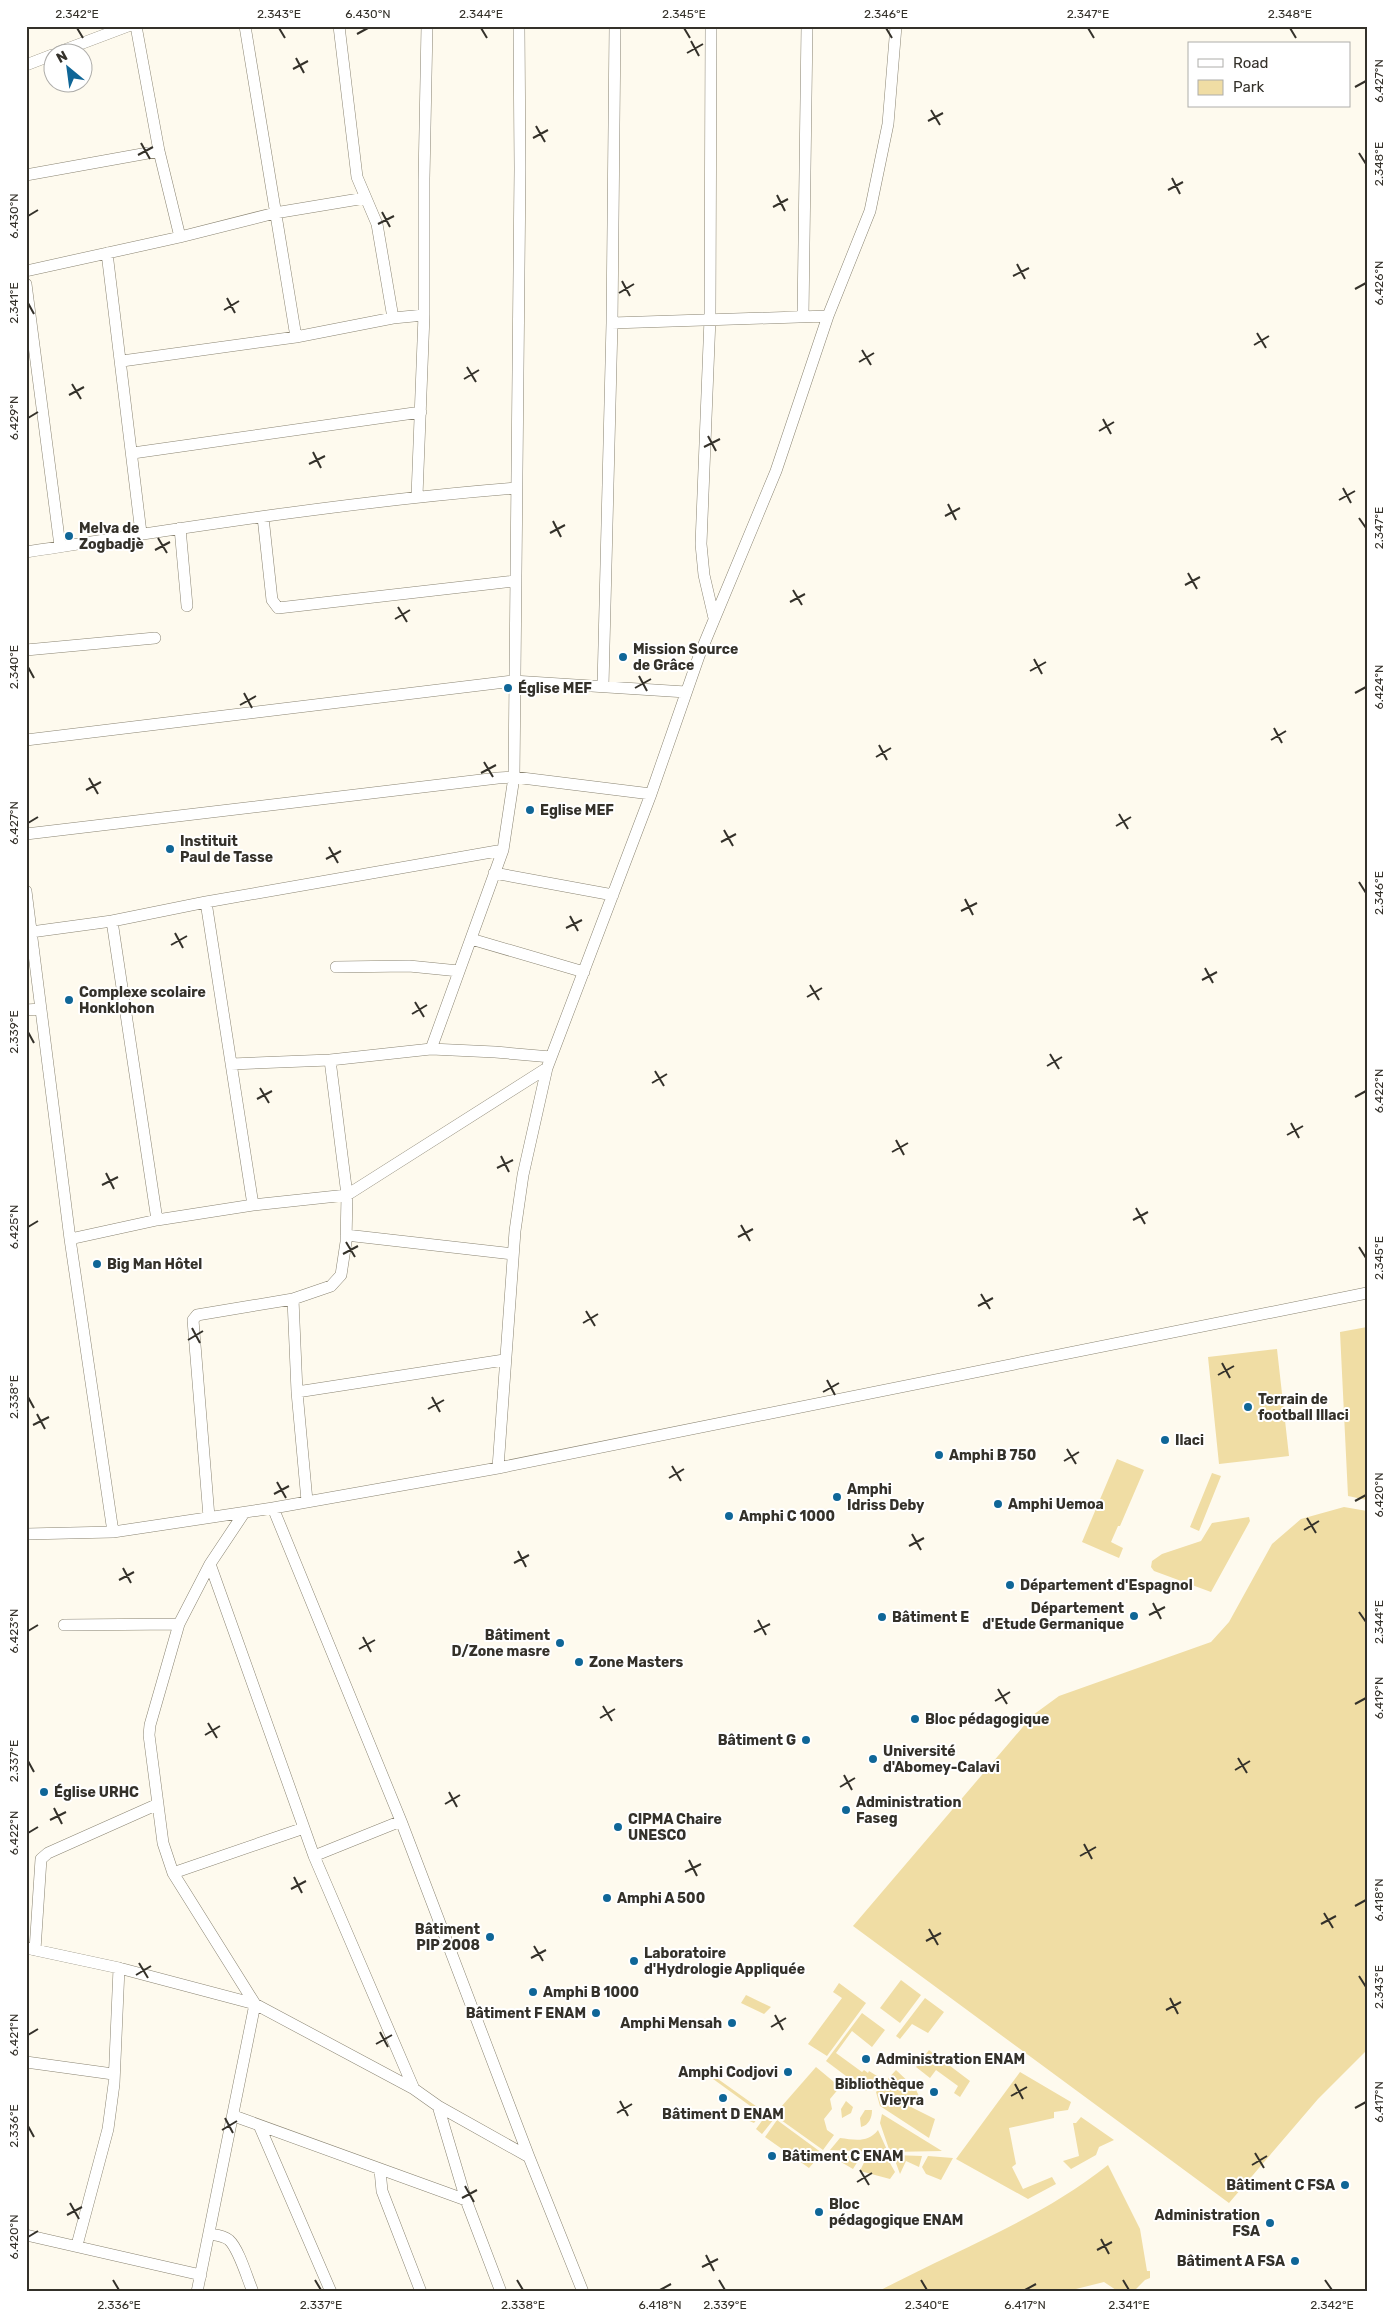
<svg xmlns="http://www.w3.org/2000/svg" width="1393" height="2318" viewBox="0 0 1393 2318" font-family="Rubik,sans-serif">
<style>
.green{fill:#f0dda4}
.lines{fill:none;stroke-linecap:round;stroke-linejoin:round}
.street-casing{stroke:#8a8472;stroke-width:12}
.street{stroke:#fff;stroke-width:11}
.ticks{fill:none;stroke:#34312a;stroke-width:2}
.poi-dot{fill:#0f6697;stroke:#fff;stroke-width:2}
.labels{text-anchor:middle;stroke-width:4;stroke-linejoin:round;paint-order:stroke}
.poi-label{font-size:14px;font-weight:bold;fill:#34312a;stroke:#fff;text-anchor:start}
.neatline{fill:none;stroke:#34312a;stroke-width:2}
.ticks-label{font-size:12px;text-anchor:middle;fill:#34312a}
</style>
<rect width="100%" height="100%" fill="#fefaee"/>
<path class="green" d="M1367 1327V1500L1348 1496 1340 1332Z
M1277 1349 1289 1456 1219 1464 1208 1357Z
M1117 1459 1144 1470 1120 1526H1118L1111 1542 1123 1548 1119 1558 1082 1542Z
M1212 1473 1221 1476 1199 1531 1190 1527Z
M1344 1507 1367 1511V2050L1318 2099 1229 2203 853 1926 1033 1715 1059 1696 1211 1642 1229 1622 1272 1544 1301 1519Z
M1249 1517 1250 1521 1211 1592 1154 1571 1151 1567 1152 1561 1162 1554 1201 1541 1212 1523Z
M901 1980 921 1995 900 2023 880 2008Z
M839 1983 866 2003 827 2056 808 2044 842 1998 833 1992Z
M746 1995 771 2007 764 2014 741 2003Z
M925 1998 944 2012 928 2033 912 2024 900 2039 896 2036Z
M862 2013 885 2030 872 2047 852 2031 836 2053 862 2072 864 2070 868 2073 869 2071 877 2076 866 2091 826 2061Z
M929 2050 970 2081 960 2097 954 2093 958 2086 936 2070 930 2078 916 2067Z
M816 2067 840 2087 830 2099 832 2109 824 2119 827 2130 834 2135 823 2150 774 2115Z
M896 2070 915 2088 919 2096 911 2107 935 2119 929 2138 880 2106 876 2092Z
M1020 2072 1071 2102 1068 2110 1054 2112V2118L1009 2128 1016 2164 1012 2167 1023 2189 1052 2177 1056 2184 1028 2199 956 2159Z
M711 2074 760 2109V2115L754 2123 745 2119 753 2108 709 2076Z
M846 2101 853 2107 851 2113 842 2118 841 2109Z
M865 2110H872C872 2118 869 2125 861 2127L860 2118Z
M767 2114 774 2119 762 2134 756 2129Z
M882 2114 942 2151 890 2152 880 2123Z
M1081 2117 1114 2140 1099 2147 1096 2155 1071 2169 1063 2161 1079 2156 1073 2123H1076Z
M777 2120 822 2153 809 2168 765 2137Z
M878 2130 888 2152 830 2150 840 2138C855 2140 868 2143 878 2130Z
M829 2155 861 2156 853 2169Z
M893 2155 922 2156 919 2167 906 2161 900 2174Z
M867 2156H886L895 2172 890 2179 860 2171Z
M928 2156 953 2158 941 2180 926 2174 922 2167Z
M1108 2165 1140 2229 1147 2271H1150V2278L1145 2280 1133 2292H1119L1104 2282 1064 2292H877C954 2251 1039 2220 1108 2165Z"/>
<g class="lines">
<defs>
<path id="street" d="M136 26 159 151 180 237
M245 26 296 337
M339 26 357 177 377 224 393 318
M711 26 710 318 701 544 704 575 714 618
M59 52 128 26
M26 65 52 55
M26 175 159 151
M107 253 141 533
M26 271 180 237 275 213 365 198
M26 284 60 546
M803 316 807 26
M612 323 828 316
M122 361 296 337 393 318 424 315
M133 453 421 412
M417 496 424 315V179L427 26
M263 517 272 600 278 608 515 581
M180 528 187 606
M26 552C189 527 352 501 516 488
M26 650 155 638
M603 686 612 323 615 26
M26 740 513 681 686 692
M26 834 498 778 514 777 651 794
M494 873 613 895
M26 891 70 1239 113 1532
M206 902 253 1205
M112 921 157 1220
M31 932 112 921 206 902 503 850
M471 939 584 972
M336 967 409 966 459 971
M26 1010 41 1009
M431 1049 503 850 514 777 520 169 519 26
M231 1064 330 1060 431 1049 495 1052 551 1057
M346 1235 513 1254
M70 1239 157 1220 253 1205 347 1195 547 1068
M293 1299 297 1392 307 1501
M297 1392 504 1360
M498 1468 515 1231 523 1175 547 1068 651 794 699 656 776 471 828 316 870 211 888 124 896 26
M273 1508 401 1821 529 2157 583 2292
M209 1517 193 1320 197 1315 293 1299 331 1286 341 1275 346 1242 347 1195 330 1060
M26 1534 113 1532 273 1508 498 1468 1367 1293
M210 1564 314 1856 414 2089
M64 1625 179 1624
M314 1856 401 1821
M173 1873 304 1828
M26 1948 119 1968 255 2004 414 2089 438 2106 529 2157
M35 1950 41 1859 48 1853 158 1804
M26 2062 113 2074
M438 2106 466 2200 501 2292
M234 2116 466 2200
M259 2125 331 2292
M380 2170 382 2191 421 2292
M209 2234C216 2235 223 2235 229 2240 239 2249 247 2278 253 2292
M26 2235 201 2275
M77 2245 108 2129 114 2084 119 1968
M197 2292 255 2004 173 1873 163 1843 149 1735 150 1725 179 1624 210 1564 244 1513"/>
</defs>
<use href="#street" class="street-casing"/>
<use href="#street" class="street"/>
</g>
<path class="ticks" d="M77 28 83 38M279 28 285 38M481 28 487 38M684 28 690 38M886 28 892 38M1088 28 1094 38M1290 28 1296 38M357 34 368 28M691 41 699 56M687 53 703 44M296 58 304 73M293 69 308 61M1355 87 1366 81M931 110 940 125M928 121 943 113M536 126 545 142M533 138 548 130M141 143 150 159M1359 153 1366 164M138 155 153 147M1172 178 1180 194M1168 190 1183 182M777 195 785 211M773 207 788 199M382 212 390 227M28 216 38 210M378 224 394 216M1017 264 1025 279M1013 276 1029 268M622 281 630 296M1355 289 1366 283M619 293 634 284M227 298 235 313M28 303 34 314M224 310 239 301M1257 333 1266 348M1254 345 1269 336M862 350 871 365M859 362 874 353M467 367 476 382M464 379 479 370M72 384 81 399M69 395 84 387M28 418 38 412M1103 419 1111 434M1099 431 1114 422M708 436 716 451M704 447 720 439M313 452 321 468M309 464 325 456M1343 488 1351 503M1339 500 1355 491M948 504 956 520M945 516 960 508M1359 518 1366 528M553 521 561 537M550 533 565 525M158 538 167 553M155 550 170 542M1188 573 1197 589M1185 585 1200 577M793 590 802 605M790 602 805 594M398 607 407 622M395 619 410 610M1034 659 1042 674M28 667 34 678M1030 671 1046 662M639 676 647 691M635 688 651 679M244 693 252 708M1355 693 1366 687M240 705 256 696M1274 728 1282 743M1271 740 1286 731M879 745 887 760M876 757 891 748M484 762 493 777M481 773 496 765M89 778 98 794M86 790 101 782M1119 814 1128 829M28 823 38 817M1116 826 1131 817M724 830 733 846M721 842 736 834M329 847 338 863M326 859 341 851M1359 882 1366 893M965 899 973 915M961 911 977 903M570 916 578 931M566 928 582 920M175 933 183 948M171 945 187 936M1205 968 1213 983M1202 980 1217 972M810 985 819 1000M807 997 822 988M415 1002 424 1017M412 1014 427 1005M28 1032 34 1043M1050 1054 1059 1069M1047 1066 1062 1057M655 1071 664 1086M652 1083 667 1074M260 1088 269 1103M1355 1097 1366 1091M257 1099 272 1091M1291 1123 1299 1138M1287 1135 1303 1126M896 1140 904 1155M892 1152 908 1143M501 1156 509 1172M497 1168 513 1160M106 1173 114 1189M102 1185 118 1177M1136 1208 1145 1224M1133 1220 1148 1212M741 1225 750 1241M28 1227 38 1221M738 1237 753 1229M346 1242 355 1257M1359 1247 1366 1258M343 1254 358 1246M981 1294 990 1309M978 1306 993 1298M586 1311 595 1326M583 1323 598 1314M192 1328 200 1343M188 1340 203 1331M1222 1363 1230 1378M1218 1375 1234 1366M827 1380 835 1395M823 1392 839 1383M28 1397 34 1408M432 1397 440 1412M428 1409 444 1400M37 1414 45 1429M33 1425 49 1417M1067 1449 1076 1464M1064 1461 1079 1452M672 1466 681 1481M669 1478 684 1469M277 1482 286 1498M274 1494 289 1486M1355 1501 1366 1495M1307 1518 1316 1533M1304 1530 1319 1521M912 1534 921 1550M909 1546 924 1538M518 1551 526 1567M514 1563 529 1555M123 1568 131 1583M119 1580 134 1572M1153 1603 1161 1619M1359 1612 1366 1622M1149 1615 1165 1607M758 1620 766 1635M28 1631 38 1625M754 1632 770 1624M363 1637 371 1652M359 1649 375 1640M998 1689 1007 1704M995 1701 1010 1692M1355 1704 1366 1698M603 1706 612 1721M600 1718 615 1709M208 1723 217 1738M205 1735 220 1726M1238 1758 1247 1773M28 1761 34 1772M1235 1770 1250 1761M844 1775 852 1790M840 1787 855 1778M449 1792 457 1807M445 1804 460 1795M54 1808 62 1824M50 1820 66 1812M28 1833 38 1827M1084 1844 1092 1859M1080 1856 1096 1847M689 1860 697 1876M685 1872 701 1864M294 1877 302 1893M291 1889 306 1881M1355 1906 1366 1900M1324 1913 1333 1928M1321 1924 1336 1916M929 1929 938 1945M926 1941 941 1933M534 1946 543 1961M531 1958 546 1950M139 1963 148 1978M136 1975 151 1966M1359 1976 1366 1987M1170 1998 1178 2014M1166 2010 1181 2002M775 2015 783 2030M771 2027 786 2018M380 2032 388 2047M28 2035 38 2029M376 2044 392 2035M1015 2084 1023 2099M1011 2096 1027 2087M620 2101 628 2116M1355 2108 1366 2102M617 2113 632 2104M225 2118 233 2133M28 2126 34 2137M222 2130 237 2121M1255 2153 1264 2168M1252 2165 1267 2156M860 2170 869 2185M857 2182 872 2173M465 2186 474 2202M462 2198 477 2190M70 2203 79 2219M67 2215 82 2207M28 2237 38 2231M1101 2239 1109 2254M1097 2250 1112 2242M706 2255 714 2271M702 2267 718 2259M113 2280 119 2290M315 2280 321 2290M517 2280 523 2290M719 2280 725 2290M921 2280 927 2290M1123 2280 1129 2290M1325 2280 1332 2290M660 2290 671 2284M1025 2290 1036 2284"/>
<g class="poi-dot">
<circle cx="69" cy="536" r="5"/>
<circle cx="623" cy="657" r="5"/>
<circle cx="508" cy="688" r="5"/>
<circle cx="530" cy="810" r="5"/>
<circle cx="170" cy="849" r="5"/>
<circle cx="69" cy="1000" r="5"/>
<circle cx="97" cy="1264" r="5"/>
<circle cx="1248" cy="1407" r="5"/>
<circle cx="1165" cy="1440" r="5"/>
<circle cx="939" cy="1455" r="5"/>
<circle cx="837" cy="1497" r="5"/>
<circle cx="998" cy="1504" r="5"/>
<circle cx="729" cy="1516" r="5"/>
<circle cx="1010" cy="1585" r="5"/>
<circle cx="1134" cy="1616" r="5"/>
<circle cx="882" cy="1617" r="5"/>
<circle cx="560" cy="1643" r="5"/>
<circle cx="579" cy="1662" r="5"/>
<circle cx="915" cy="1719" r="5"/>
<circle cx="806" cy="1740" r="5"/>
<circle cx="873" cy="1759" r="5"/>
<circle cx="44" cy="1792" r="5"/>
<circle cx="846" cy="1810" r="5"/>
<circle cx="618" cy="1827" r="5"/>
<circle cx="607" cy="1898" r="5"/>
<circle cx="490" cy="1937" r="5"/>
<circle cx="634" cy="1961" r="5"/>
<circle cx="533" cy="1992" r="5"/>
<circle cx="596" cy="2013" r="5"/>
<circle cx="732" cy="2023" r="5"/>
<circle cx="866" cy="2059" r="5"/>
<circle cx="788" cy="2072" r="5"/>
<circle cx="934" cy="2092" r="5"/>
<circle cx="723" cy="2098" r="5"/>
<circle cx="772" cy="2156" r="5"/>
<circle cx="1345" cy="2185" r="5"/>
<circle cx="819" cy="2212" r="5"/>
<circle cx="1270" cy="2223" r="5"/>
<circle cx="1295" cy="2261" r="5"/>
</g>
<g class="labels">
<g class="poi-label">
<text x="79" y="533">Melva de<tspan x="79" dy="16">Zogbadjè</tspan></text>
<text x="633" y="654">Mission Source<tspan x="633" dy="16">de Grâce</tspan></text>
<text x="518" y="693">Église MEF</text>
<text x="540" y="815">Eglise MEF</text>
<text x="180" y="846">Instituit<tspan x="180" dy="16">Paul de Tasse</tspan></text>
<text x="79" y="997">Complexe scolaire<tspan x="79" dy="16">Honklohon</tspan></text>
<text x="107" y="1269">Big Man Hôtel</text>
<text x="1258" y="1404">Terrain de<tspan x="1258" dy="16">football Illaci</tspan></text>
<text x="1175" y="1445">Ilaci</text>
<text x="949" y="1460">Amphi B 750</text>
<text x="847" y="1494">Amphi<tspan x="847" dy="16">Idriss Deby</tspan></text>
<text x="1008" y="1509">Amphi Uemoa</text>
<text x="739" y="1521">Amphi C 1000</text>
<text x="1020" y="1590">Département d'Espagnol</text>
<text x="1124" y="1613" text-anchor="end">Département<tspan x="1124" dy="16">d'Etude Germanique</tspan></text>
<text x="892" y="1622">Bâtiment E</text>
<text x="550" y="1640" text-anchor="end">Bâtiment<tspan x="550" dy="16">D/Zone masre</tspan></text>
<text x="589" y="1667">Zone Masters</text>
<text x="925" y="1724">Bloc pédagogique</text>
<text x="796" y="1745" text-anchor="end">Bâtiment G</text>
<text x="883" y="1756">Université<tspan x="883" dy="16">d'Abomey-Calavi</tspan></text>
<text x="54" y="1797">Église URHC</text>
<text x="856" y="1807">Administration<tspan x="856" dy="16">Faseg</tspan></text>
<text x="628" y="1824">CIPMA Chaire<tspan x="628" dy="16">UNESCO</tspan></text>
<text x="617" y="1903">Amphi A 500</text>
<text x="480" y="1934" text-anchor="end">Bâtiment<tspan x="480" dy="16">PIP 2008</tspan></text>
<text x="644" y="1958">Laboratoire<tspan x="644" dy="16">d'Hydrologie Appliquée</tspan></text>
<text x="543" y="1997">Amphi B 1000</text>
<text x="586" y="2018" text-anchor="end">Bâtiment F ENAM</text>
<text x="722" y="2028" text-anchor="end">Amphi Mensah</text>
<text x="876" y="2064">Administration ENAM</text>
<text x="778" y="2077" text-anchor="end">Amphi Codjovi</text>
<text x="924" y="2089" text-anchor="end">Bibliothèque<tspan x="924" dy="16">Vieyra</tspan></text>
<text x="723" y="2119" text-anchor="middle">Bâtiment D ENAM</text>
<text x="782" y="2161">Bâtiment C ENAM</text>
<text x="1335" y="2190" text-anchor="end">Bâtiment C FSA</text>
<text x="829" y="2209">Bloc<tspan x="829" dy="16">pédagogique ENAM</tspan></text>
<text x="1260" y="2220" text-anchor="end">Administration<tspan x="1260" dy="16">FSA</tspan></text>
<text x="1285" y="2266" text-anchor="end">Bâtiment A FSA</text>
</g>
</g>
<rect width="1393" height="2318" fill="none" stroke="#ffffff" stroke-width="55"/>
<rect x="1188" y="42" width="162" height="65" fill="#ffffff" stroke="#aeadaa"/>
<rect x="1198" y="59" width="25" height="8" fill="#ffffff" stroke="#aeadaa"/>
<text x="1233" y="68" font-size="15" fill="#34312a">Road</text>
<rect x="1198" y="80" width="25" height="15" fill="#f0dda4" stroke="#aeadaa"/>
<text x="1233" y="92" font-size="15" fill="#34312a">Park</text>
<g transform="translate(68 68) rotate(331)"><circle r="24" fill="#ffffff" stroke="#aeadaa"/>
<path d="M0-4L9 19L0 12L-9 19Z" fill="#0f6697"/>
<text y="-8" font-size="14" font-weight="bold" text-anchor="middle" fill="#34312a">N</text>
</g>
<rect x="28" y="28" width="1338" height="2262" class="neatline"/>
<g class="ticks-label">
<text x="77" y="18">2.342°E</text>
<text x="279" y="18">2.343°E</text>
<text x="368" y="18">6.430°N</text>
<text x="481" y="18">2.344°E</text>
<text x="684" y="18">2.345°E</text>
<text x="886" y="18">2.346°E</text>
<text x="1088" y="18">2.347°E</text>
<text x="1290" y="18">2.348°E</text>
<text transform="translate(1379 81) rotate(-90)" y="4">6.427°N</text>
<text transform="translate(1379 164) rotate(-90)" y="4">2.348°E</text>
<text transform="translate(14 216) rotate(-90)" y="4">6.430°N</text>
<text transform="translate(1379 283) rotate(-90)" y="4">6.426°N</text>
<text transform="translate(14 303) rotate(-90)" y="4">2.341°E</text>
<text transform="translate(14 418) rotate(-90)" y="4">6.429°N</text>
<text transform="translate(1379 528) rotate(-90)" y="4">2.347°E</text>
<text transform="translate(14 667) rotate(-90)" y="4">2.340°E</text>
<text transform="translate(1379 687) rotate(-90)" y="4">6.424°N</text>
<text transform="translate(14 823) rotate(-90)" y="4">6.427°N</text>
<text transform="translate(1379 893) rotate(-90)" y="4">2.346°E</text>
<text transform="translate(14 1032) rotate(-90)" y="4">2.339°E</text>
<text transform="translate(1379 1091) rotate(-90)" y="4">6.422°N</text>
<text transform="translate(14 1227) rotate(-90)" y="4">6.425°N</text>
<text transform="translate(1379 1258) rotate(-90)" y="4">2.345°E</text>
<text transform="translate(14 1397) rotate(-90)" y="4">2.338°E</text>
<text transform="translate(1379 1495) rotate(-90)" y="4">6.420°N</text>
<text transform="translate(1379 1622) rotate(-90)" y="4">2.344°E</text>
<text transform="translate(14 1631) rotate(-90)" y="4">6.423°N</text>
<text transform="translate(1379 1698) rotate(-90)" y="4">6.419°N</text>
<text transform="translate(14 1761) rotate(-90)" y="4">2.337°E</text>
<text transform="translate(14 1833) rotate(-90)" y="4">6.422°N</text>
<text transform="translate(1379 1900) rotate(-90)" y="4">6.418°N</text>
<text transform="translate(1379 1987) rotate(-90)" y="4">2.343°E</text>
<text transform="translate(14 2035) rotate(-90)" y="4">6.421°N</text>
<text transform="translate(1379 2102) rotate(-90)" y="4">6.417°N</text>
<text transform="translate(14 2126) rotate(-90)" y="4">2.336°E</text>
<text transform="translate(14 2237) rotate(-90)" y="4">6.420°N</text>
<text x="119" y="2309">2.336°E</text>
<text x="321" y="2309">2.337°E</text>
<text x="523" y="2309">2.338°E</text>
<text x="660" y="2309">6.418°N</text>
<text x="725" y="2309">2.339°E</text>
<text x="927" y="2309">2.340°E</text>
<text x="1025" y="2309">6.417°N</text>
<text x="1129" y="2309">2.341°E</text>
<text x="1332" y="2309">2.342°E</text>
</g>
</svg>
